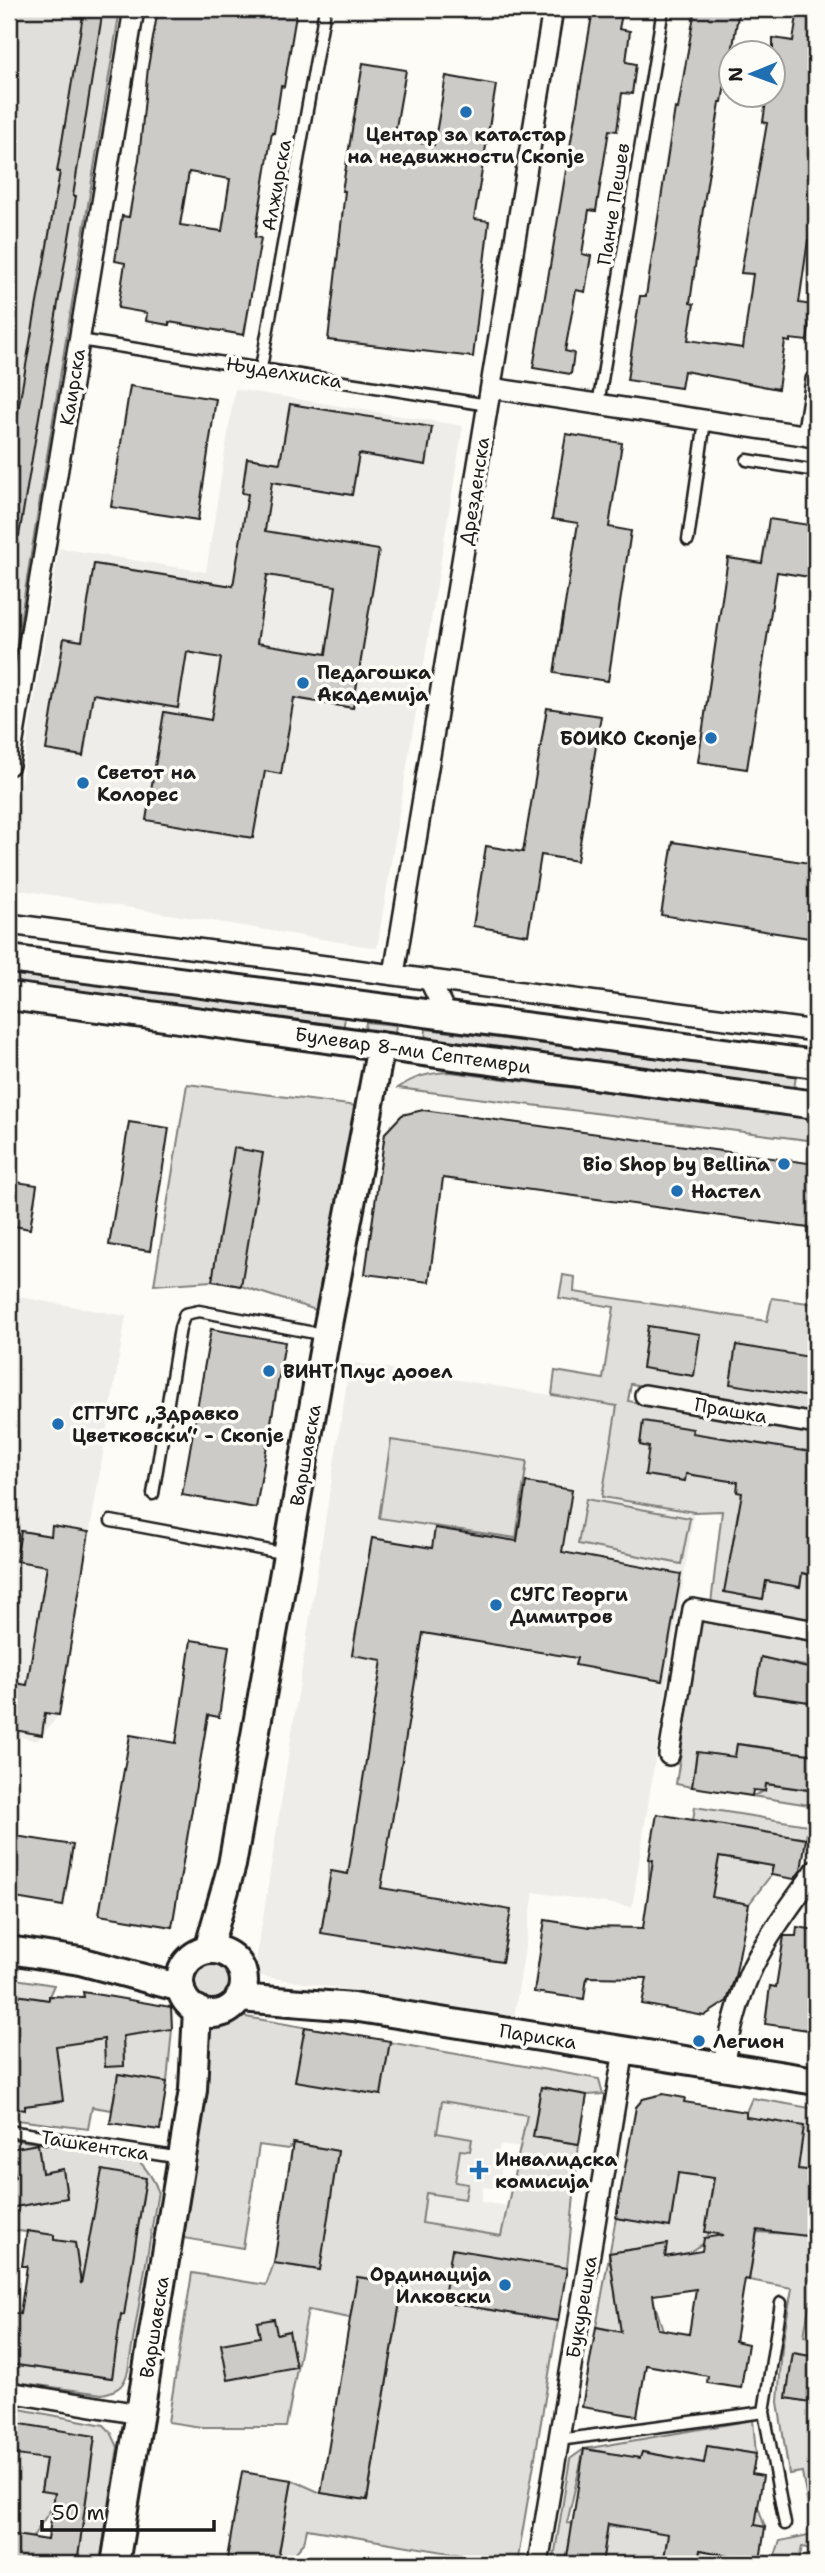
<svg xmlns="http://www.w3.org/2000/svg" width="825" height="2573" viewBox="0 0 825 2573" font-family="'Shantell Sans',sans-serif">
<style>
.built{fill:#eeede9}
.green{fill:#e0dfdb;stroke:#7e7e7c;stroke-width:2;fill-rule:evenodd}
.building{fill:#cccbc8;stroke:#1c1c1c;stroke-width:2;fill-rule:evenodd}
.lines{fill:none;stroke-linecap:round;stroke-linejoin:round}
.lane-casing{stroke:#1c1c1c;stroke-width:15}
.street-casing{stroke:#1c1c1c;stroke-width:24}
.secondary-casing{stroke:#1c1c1c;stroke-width:32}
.lane{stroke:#fdfcf7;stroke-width:10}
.street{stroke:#fdfcf7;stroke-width:19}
.secondary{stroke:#fdfcf7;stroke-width:26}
.poi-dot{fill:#1f6fb2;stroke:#fdfcf7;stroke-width:2.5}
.labels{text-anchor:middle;stroke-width:7;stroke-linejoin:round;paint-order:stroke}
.poi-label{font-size:19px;font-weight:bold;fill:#1c1c1c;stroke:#fdfcf7;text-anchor:start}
.street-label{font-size:19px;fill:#1c1c1c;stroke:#fdfcf7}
</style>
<rect width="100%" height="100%" fill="#fdfcf7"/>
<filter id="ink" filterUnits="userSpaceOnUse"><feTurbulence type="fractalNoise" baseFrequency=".0143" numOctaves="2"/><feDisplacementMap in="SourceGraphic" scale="14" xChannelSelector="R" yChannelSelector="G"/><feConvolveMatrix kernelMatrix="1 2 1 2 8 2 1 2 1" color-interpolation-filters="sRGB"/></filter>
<g filter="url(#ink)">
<path class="built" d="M235 389 463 426 377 948 9 888V855L59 548 206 572Z
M9 1295 126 1316 59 1715 37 1741 9 1734Z
M350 1362 617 1406 603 1497 694 1512 632 1907 534 1892 514 2016 254 1975Z
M441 2101 527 2115 521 2148 500 2145 498 2156 504 2157 498 2189 483 2187 481 2202 507 2206 502 2236 422 2223 426 2193 465 2199 455 2182 461 2150 436 2134Z"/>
<path class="green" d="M9 9H120L9 689Z
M9 972 345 1017 343 1031 9 986Z
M366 1022 396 1025 394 1039 364 1035Z
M426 1029 796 1076 794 1089 425 1043Z
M450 1072 816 1119V1141L398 1088C415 1076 429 1073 450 1072Z
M187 1084 357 1106 319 1311 241 1286 212 1281 154 1285Z
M563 1275 575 1277 574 1292 767 1321 772 1298 816 1304V1414L631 1384 628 1401 816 1434V1452L802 1450 795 1496 816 1504V1526L738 1512 725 1592 763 1599 766 1581 800 1586 802 1573 816 1576V1623L710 1612 722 1511 694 1512 602 1497 617 1406 552 1395 555 1371 603 1379 614 1307 559 1298ZM644 1421 685 1480 649 1447 640 1445ZM723 1438 773 1446 768 1477 778 1498 738 1492V1482L717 1479Z
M391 1440 527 1461 516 1538 379 1518Z
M586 1499 690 1518 681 1564 578 1544Z
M701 1621 816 1642V1668L761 1658 755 1694 816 1703V1755L737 1744 735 1757 697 1752 692 1787 676 1784Z
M766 1784 816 1791V1806L752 1796 765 1791Z
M695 1807 808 1825 806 1839 693 1820Z
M719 1857 773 1866 771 1875 749 1904 649 1888V1859L716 1871Z
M188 1981a26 26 0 1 1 52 0a26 26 0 1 1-52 0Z
M9 1978 54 1985 49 1996 80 2030 87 2042 104 2039 106 2066 124 2065 123 2036 172 2029 167 2082 118 2074 112 2110 92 2107 88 2129 9 2119V2107L25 2109 30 2079 9 2076V2043L22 2045 29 1997 9 1994Z
M234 2015 599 2079 603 2094 587 2095 541 2087 533 2137 579 2144 567 2268 444 2302 558 2321 517 2564H474V2557L307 2529 304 2543 296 2552 298 2564H277L292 2480 321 2493 367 2500 403 2284 358 2277 350 2318 308 2310 286 2427H201L168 2422 192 2273 266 2285 274 2263 319 2270 338 2151 294 2143 288 2149 259 2145 243 2248 178 2237 213 2019ZM442 2101 527 2115 501 2236 422 2223 426 2193 465 2199 468 2184 455 2182 460 2150 470 2151 472 2139 437 2133Z
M752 2098 816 2109V2239L810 2279 816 2281V2302L810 2301 804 2336 816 2339V2357L793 2353 786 2398 816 2403V2431L808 2463 816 2465V2550L802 2547 798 2564H772L780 2541 813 2534 802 2472 789 2474 778 2402 782 2347 792 2288 749 2280 757 2232 789 2234 794 2200 709 2229 707 2241 689 2253 656 2258 646 2247 609 2253 618 2310 655 2305 663 2330 651 2337 596 2327 616 2218 670 2226 678 2172 735 2182 746 2112ZM767 2120 804 2126 797 2169Z
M9 2139 136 2158C146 2168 154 2178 158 2191L128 2371C124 2386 118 2391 102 2394L9 2381V2364L112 2378 117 2314H124L134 2240 96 2298 58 2292 71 2273 75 2243 54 2240V2235L9 2230ZM37 2145 42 2173 63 2170 67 2198 14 2207 9 2179 15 2177Z
M9 2407 104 2425 111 2432 118 2447 100 2564H77L95 2436 51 2430 41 2490 55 2493 53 2506 32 2538 29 2564H16L17 2557 9 2556 10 2454 42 2428 9 2422Z
M753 2420 756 2454 708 2446 699 2496 758 2507 765 2527 731 2521 760 2561V2564H602L605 2544 570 2539 566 2564H553L570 2459 584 2449ZM584 2449 622 2455 619 2472 638 2471 642 2452 686 2460 677 2509 635 2529 567 2523ZM670 2525 704 2531 698 2564 664 2558Z"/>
<path class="building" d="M84 9H103L73 196H76L19 536 9 535V462L60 172H57Z
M158 9H297L284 87 281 86 274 133 272 132 255 237 261 238 244 335 169 322V325L146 321 147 313 118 308 125 263 115 261 122 216 129 217 139 159 148 67ZM189 172 230 179 222 231 180 225Z
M593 9H623L619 29 630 31 626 62 636 64 632 94 622 93 617 131 609 130 596 211 589 210 582 254 591 256 585 292 576 290 565 351 574 353 571 374 533 368Z
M695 9H739L730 65H728L722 102H720L703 209 690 303 694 304 688 340 743 348 753 274 741 273 767 123 763 122 767 94H773V38L793 41 798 9H816V172L811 205H816V241L808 240 799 303 812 305 807 341 790 339V342L785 341 778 389 684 371 681 388 627 380 640 296H646L675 108 678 109Z
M363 63 406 70 394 139 434 145 446 76 496 85 474 219 489 221 473 357 328 340 345 191H342Z
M130 386 216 399 198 520 111 507Z
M290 404 432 427 426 465 359 454 352 495 272 482 265 531 379 550 353 708 294 698 281 774 265 771 253 838 146 820 164 712 211 720 221 658 187 652 178 708 93 694 83 756 46 750 64 638 82 641 94 564 233 586 248 494 242 493 247 458 280 463ZM267 575 336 586 326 654 257 643Z
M566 434 622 443 609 527 631 531 608 681 554 673 578 523 552 519Z
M769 519 816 526V578L777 572 747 769 698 762 728 558 762 563Z
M547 708 601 716 577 861 541 855 528 935 473 926 486 846 523 852Z
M673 842 816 864V939L661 915Z
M423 1110 816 1164V1229L443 1178 429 1282 365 1274 385 1133 402 1115Z
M129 1122 169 1128 150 1251 109 1245Z
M234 1148 263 1153 241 1286 212 1281Z
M9 1181 37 1185 30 1229 9 1225Z
M648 1326 700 1334 694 1376 642 1368Z
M211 1329 285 1342 256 1508 182 1495Z
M736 1345 816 1358V1398L730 1384Z
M643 1421 693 1429 692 1433 816 1453V1576L802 1573 800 1587 766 1581 763 1599 724 1592 742 1493 737 1492 738 1482 686 1474 685 1481 645 1475 649 1447 640 1445Z
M526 1482 572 1490 562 1552 681 1574 662 1681 575 1665 577 1658 423 1633 381 1888 511 1910 502 1962 321 1933 331 1871 348 1874 382 1660 352 1655 372 1538 432 1548 435 1528 517 1541Z
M52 1526 89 1532 59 1715 45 1713 42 1735 9 1729V1682L27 1685 47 1566 16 1561 21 1531 51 1536Z
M191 1640 229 1646 219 1717 208 1715 172 1927 99 1915 130 1735 176 1743Z
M761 1657 816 1670V1703L755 1694Z
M737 1744 816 1755V1791L766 1784 765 1791 753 1790 752 1796 692 1787 697 1752 735 1757Z
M657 1814 806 1839 801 1870 794 1879 771 1875 773 1866 719 1857 712 1897 749 1904 735 1977 727 2001 704 2016 642 2004 647 1978 587 1977 584 1999 534 1992 545 1920 589 1927 643 1928 653 1860 649 1859Z
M9 1835 73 1845 63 1906 9 1897Z
M797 1927 816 1930V2031L765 2024 770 1986 776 1987 784 1936H796Z
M83 1992 171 2007 172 2029 123 2036 124 2066 105 2067 104 2039 56 2046 63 2101 25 2106V2110L9 2107V1994L49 2000V1996L84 1997Z
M305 2027 390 2041 381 2095 295 2081Z
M118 2074 167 2082 160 2130 110 2123Z
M541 2087 587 2095 579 2144 533 2137Z
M663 2094 685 2098 684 2102 746 2112V2117L804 2126 798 2169 816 2171V2237L757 2230 749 2280 745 2279 735 2341 748 2344 741 2388 707 2383 708 2376 646 2365 637 2416 582 2407 596 2327 621 2332 609 2253 667 2244 665 2257 702 2251 704 2238 723 2235 705 2232 714 2178 678 2173 670 2227 616 2218 636 2107 643 2099ZM696 2289 689 2334 658 2329 653 2295Z
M293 2143 338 2151 320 2270 274 2263Z
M38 2144 42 2173 63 2169 67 2198 14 2207 9 2179 15 2177 10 2149Z
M102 2170 146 2178 124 2315 121 2314 112 2378 9 2364V2312L20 2314 27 2266H22L27 2231 54 2235V2240L75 2243 81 2284Z
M452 2249 567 2268 558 2321 443 2302Z
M357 2277 403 2284 367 2500 321 2493Z
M274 2319 277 2334 289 2331 296 2367 228 2380 221 2344 260 2337 257 2322Z
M793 2353 816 2357V2403L786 2398Z
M9 2422 95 2436 77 2564H9V2534L48 2540 55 2493 41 2491 46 2459 9 2454Z
M707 2446 756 2454 752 2474 763 2476 755 2525 765 2527 760 2561 700 2550 698 2564 664 2558 668 2534 608 2524 602 2564H566L584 2449 640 2458 642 2452 704 2463Z
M242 2472 292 2480 277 2564H226Z"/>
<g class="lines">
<defs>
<path id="lane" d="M80 340 488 405
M261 368 325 9
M598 405 663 9
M747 460 816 471
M688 540 705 421
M153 1494 180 1328 185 1314 199 1311 325 1335
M111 1521 287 1554
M9 2131 181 2158
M781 2303 764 2412 785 2524
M559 2440 764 2412"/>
<path id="street" d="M491 388 816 437
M807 436 816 380
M9 765 134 9
M9 924 816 1031
M394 974 553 9
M429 979 447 1016
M645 1395 816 1424
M669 1755 693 1609 816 1631
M722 2066C731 2033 738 1997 753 1966 770 1932 794 1901 816 1870
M9 2392 139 2414
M538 2564 624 2050"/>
<path id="secondary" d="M9 959 816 1064
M9 996 816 1105
M9 1950 80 1961 181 1988
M208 1950 232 1865 326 1335 381 1046
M180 1982a32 32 0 1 1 64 0a32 32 0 1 1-64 0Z
M239 1998 353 2007 816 2081
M115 2564 193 2090 197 2009"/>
</defs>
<use href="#lane" class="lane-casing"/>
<use href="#street" class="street-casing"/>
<use href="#secondary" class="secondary-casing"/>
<use href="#lane" class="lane"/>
<use href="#street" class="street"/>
<use href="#secondary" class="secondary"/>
</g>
</g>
<g class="poi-dot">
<circle cx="466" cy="112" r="7"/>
<circle cx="303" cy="683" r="7"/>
<circle cx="711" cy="738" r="7"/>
<circle cx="83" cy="783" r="7"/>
<circle cx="784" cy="1164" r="7"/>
<circle cx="677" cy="1191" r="7"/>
<circle cx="269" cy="1371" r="7"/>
<circle cx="58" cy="1424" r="7"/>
<circle cx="496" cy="1605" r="7"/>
<circle cx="699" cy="2041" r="7"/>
<path d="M475.5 2159.5h7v7h7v7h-7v7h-7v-7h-7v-7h7z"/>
<circle cx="505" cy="2285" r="7"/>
</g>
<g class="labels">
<g class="poi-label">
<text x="466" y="141" text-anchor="middle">Центар за катастар<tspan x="466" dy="22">на недвижности Скопје</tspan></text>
<text x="317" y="679">Педагошка<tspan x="317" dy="22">Академија</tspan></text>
<text x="697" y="745" text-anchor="end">БОИКО Скопје</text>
<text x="97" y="779">Светот на<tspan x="97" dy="22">Колорес</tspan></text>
<text x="770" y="1171" text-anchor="end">Bio Shop by Bellina</text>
<text x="691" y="1198">Настел</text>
<text x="283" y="1378">ВИНТ Плус дооел</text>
<text x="72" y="1420">СГГУГС „Здравко<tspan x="72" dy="22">Цветковски“ - Скопје</tspan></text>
<text x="510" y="1601">СУГС Георги<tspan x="510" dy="22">Димитров</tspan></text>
<text x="713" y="2048">Легион</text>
<text x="495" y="2166">Инвалидска<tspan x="495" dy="22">комисија</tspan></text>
<text x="491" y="2281" text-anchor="end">Ординација<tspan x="491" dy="22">Илковски</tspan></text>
</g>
<g class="street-label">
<text transform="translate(276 185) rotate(-80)" y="7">Алжирска</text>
<text transform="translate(613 204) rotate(-81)" y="7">Панче Пешев</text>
<text transform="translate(284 372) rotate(9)" y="7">Њуделхиска</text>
<text transform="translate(72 387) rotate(-81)" y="7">Каирска</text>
<text transform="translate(474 491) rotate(-81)" y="7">Дрезденска</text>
<text transform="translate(413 1050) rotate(8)" y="7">Булевар 8-ми Септември</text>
<text transform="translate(731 1410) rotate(10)" y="7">Прашка</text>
<text transform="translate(305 1455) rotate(-80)" y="7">Варшавска</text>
<text transform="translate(538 2036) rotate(9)" y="7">Париска</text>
<text transform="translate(95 2145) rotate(9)" y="7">Ташкентска</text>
<text transform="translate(581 2307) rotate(-80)" y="7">Букурешка</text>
<text transform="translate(154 2327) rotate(-81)" y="7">Варшавска</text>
</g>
</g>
<rect width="825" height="2573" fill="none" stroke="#fdfcf7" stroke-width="35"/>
<rect x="18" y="18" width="790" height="2538" fill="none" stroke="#1c1c1c" stroke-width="2.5" filter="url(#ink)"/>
<g transform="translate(752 74) rotate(269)"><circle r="33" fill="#fdfcf7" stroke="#a3a29f" stroke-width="2"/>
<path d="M0-5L12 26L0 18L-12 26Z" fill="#1f6fb2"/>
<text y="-10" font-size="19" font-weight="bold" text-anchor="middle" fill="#1c1c1c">N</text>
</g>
<path d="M42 2520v10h172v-10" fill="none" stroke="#1c1c1c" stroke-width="3.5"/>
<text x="52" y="2520" font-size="21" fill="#1c1c1c" stroke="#fdfcf7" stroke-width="5" paint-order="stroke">50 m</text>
</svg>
